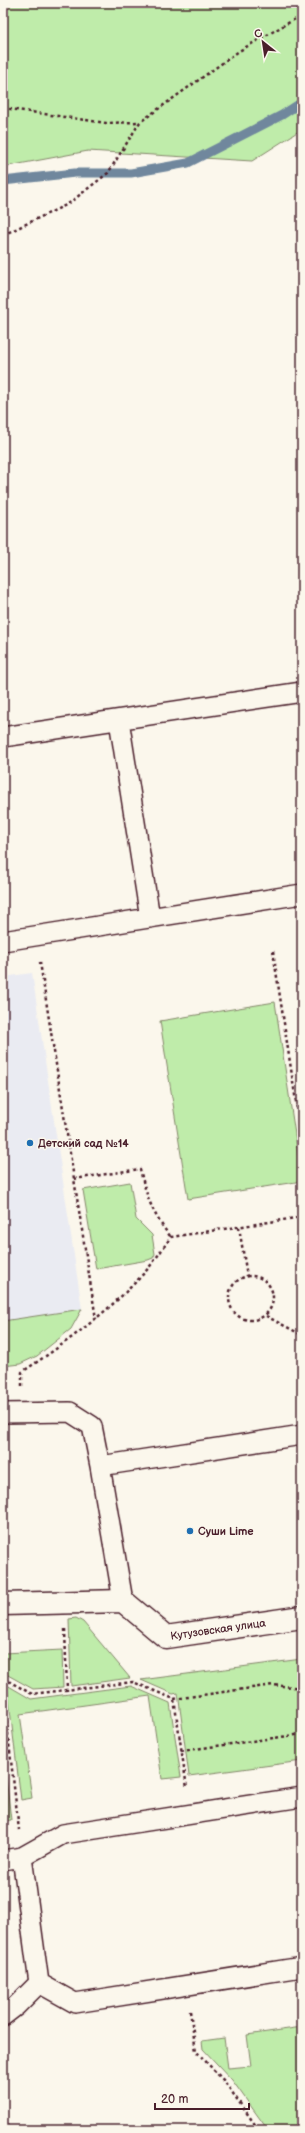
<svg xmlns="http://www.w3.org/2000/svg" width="305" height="2133" viewBox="0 0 305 2133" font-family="'Balsamiq Sans',sans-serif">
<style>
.built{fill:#eaebf2}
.green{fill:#bfecaa;stroke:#84866a}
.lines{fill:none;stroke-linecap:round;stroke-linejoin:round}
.stream{stroke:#6f879d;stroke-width:9}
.service-casing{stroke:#4a1f2b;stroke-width:22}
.minor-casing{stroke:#4a1f2b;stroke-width:25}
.path{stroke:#4a1f2b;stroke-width:2.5;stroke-dasharray:3 3;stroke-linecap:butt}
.service{stroke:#fbf7ec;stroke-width:19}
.minor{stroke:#fbf7ec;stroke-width:22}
.poi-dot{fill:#1f6fb2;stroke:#fbf7ec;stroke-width:1.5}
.labels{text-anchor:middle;stroke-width:3;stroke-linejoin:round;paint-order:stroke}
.poi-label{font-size:11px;font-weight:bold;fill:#4a1f2b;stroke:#fbf7ec;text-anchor:start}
.street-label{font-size:11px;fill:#4a1f2b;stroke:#fbf7ec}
</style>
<rect width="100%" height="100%" fill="#fbf7ec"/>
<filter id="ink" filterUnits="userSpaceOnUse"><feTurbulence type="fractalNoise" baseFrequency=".025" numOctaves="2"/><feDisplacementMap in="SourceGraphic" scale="8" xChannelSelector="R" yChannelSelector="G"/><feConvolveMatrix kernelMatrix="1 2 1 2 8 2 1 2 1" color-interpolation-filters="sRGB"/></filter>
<g filter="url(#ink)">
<path class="built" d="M32 973 82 1309 3 1321V977Z"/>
<path class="green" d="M3 3H302V129L252 161 88 151 3 167Z
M275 1002 302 1181 188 1199 160 1021Z
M130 1182 136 1219 152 1235 155 1254 153 1258 148 1260 96 1269 83 1190Z
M82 1309 71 1329 37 1356 20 1364 3 1366V1321Z
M76 1618 83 1622 130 1678 71 1686 69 1619Z
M62 1650 63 1687 33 1689 6 1674 4 1653Z
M302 1659V1761L189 1776 178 1693 173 1694 141 1680Z
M7 1685 31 1699 131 1686 170 1703 181 1777 162 1779 150 1696 20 1714 32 1798 21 1800Z
M3 1750 11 1820 3 1821Z
M302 2027V2130H268L232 2080 203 2049 202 2041 224 2038 228 2068 251 2066 247 2035Z"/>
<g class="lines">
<path class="stream" d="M3 181 75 173H131L188 163 282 115 302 102"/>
<defs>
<path id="service" d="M119 720 150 918
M3 737 302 692
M3 941 302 894
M3 1413 70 1412 92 1426 100 1466 302 1435
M100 1466 123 1601
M22 1857 39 1983
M3 1860 22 1857 63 1834 302 1797
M3 2016 16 2006 39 1983 75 2003 302 1967"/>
<path id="minor" d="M3 1604 123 1601 166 1637 302 1617"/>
</defs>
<use href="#service" class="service-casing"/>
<use href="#minor" class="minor-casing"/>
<path class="path" d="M3 108 106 123 139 122
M3 235 68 204 108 173 140 122 239 51 302 15
M273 951 302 1141
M40 962 96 1319
M74 1179 140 1169C146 1195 153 1216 171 1237
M239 1227 247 1276
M229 1298a22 22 0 1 1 44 0a22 22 0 1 1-44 0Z
M266 1316 302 1335
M22 1386V1372C66 1343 110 1311 145 1272 155 1261 162 1249 171 1237L302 1217
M65 1629 67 1691
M3 1678 32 1694 133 1682 174 1699 187 1788
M3 1691 19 1830
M174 1699 273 1685 302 1688
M181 1751 302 1734
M190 2011 196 2051 224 2081 259 2130"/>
<use href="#service" class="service"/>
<use href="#minor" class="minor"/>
</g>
</g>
<g class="poi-dot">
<circle cx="30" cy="1143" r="4"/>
<circle cx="190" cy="1531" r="4"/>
</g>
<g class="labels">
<g class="poi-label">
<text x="38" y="1147">Детский сад №14</text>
<text x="198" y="1535">Суши Lime</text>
</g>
<g class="street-label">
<text transform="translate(218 1629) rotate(-8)" y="4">Кутузовская улица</text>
</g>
</g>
<rect width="305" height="2133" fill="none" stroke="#fbf7ec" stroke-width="16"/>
<rect x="8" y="8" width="289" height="2117" fill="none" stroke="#4a1f2b" stroke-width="1.5" filter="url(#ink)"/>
<g transform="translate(263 42) rotate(330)" stroke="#fbf7ec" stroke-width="3" paint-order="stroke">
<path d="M0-3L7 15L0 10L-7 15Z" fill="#4a1f2b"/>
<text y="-6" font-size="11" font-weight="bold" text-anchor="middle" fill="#4a1f2b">С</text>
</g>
<path d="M155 2103v6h94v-6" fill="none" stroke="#4a1f2b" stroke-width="2"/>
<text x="161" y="2103" font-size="12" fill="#4a1f2b" stroke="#fbf7ec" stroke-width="3" paint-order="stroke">20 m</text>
</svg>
